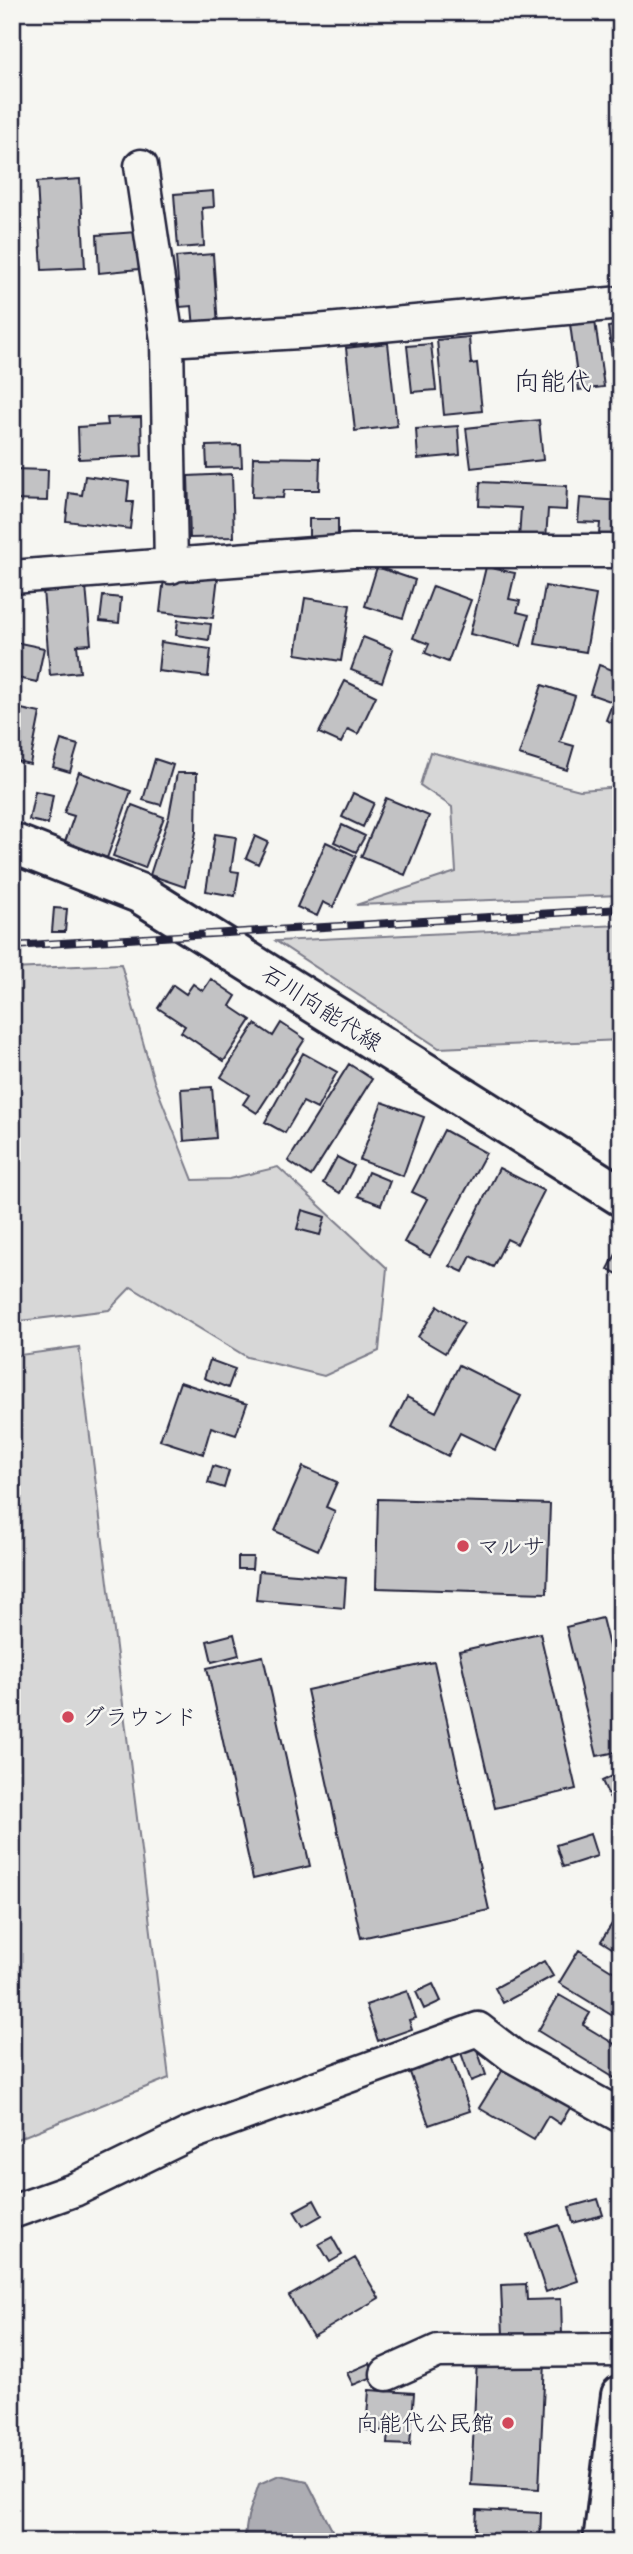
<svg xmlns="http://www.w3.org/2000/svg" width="633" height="2554" viewBox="0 0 633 2554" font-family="Dekko,'Klee One',sans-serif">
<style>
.green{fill:#d7d7d7;stroke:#7c7c89;stroke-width:2}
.water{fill:#adadb3;stroke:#757583;stroke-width:2}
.building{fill:#c2c2c4;stroke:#22223b;stroke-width:2}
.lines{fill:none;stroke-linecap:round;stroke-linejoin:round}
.minor-casing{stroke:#22223b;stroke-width:37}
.major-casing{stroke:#22223b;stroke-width:44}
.minor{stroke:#f6f6f2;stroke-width:32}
.major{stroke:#f6f6f2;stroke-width:38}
.rail-casing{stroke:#22223b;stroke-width:8}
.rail{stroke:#f6f6f2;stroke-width:5;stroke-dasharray:16;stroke-linecap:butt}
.poi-dot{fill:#d1495b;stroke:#f6f6f2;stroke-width:2.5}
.labels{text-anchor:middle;stroke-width:5;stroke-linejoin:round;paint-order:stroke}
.street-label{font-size:23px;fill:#22223b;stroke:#f6f6f2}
.poi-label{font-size:23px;fill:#22223b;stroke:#f6f6f2;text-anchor:start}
.quarter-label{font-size:26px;fill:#22223b;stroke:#f6f6f2}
</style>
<rect width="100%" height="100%" fill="#f6f6f2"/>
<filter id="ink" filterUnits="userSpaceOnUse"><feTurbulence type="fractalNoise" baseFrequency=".0143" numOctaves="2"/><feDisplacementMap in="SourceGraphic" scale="14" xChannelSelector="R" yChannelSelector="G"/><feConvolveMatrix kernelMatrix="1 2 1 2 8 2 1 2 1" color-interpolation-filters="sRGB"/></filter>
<g filter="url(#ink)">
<path class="green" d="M430 752 580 790 621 787V895L356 905 456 872 452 807 420 785Z
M621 925V1040L439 1048 276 941Z
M121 964 154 1081 193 1180 229 1179 278 1167 387 1268 379 1351 324 1376 247 1357 131 1287 109 1310 12 1322V969Z
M79 1347 169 2078 12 2141V1356Z"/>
<path class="water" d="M279 2475 307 2481 332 2530 328 2542H244L248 2516 259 2484Z"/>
<path class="building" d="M80 179 85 268 42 270 37 182Z
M213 191 214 207 202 208 204 246 178 248 174 194Z
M136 232 139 269 99 273 97 235Z
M213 254 218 326 194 328 192 306 180 307 176 257Z
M595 321 604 387 579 390 570 324Z
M621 325V383H616L608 327Z
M469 337 471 364 477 363 482 411 444 415 437 340Z
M388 343 397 426 355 431 346 348Z
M431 344 436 390 412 392 407 346Z
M141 417 142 456 79 459 78 427 108 425 107 418Z
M539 420 543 460 471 468 466 428Z
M458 426 460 455 418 459 416 429Z
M241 445 242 467 207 468 206 446Z
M253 457 320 458 319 490H284L283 498 252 497Z
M12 469 48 470 47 501 12 500Z
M232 474 234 537 190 538 188 476Z
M85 476 129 482 127 502H133L130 529 66 521 69 493 82 495Z
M480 482 567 486 566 510 548 509 546 540 519 539 521 508 479 506Z
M580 498 621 501V536L599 534 600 523 578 522Z
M309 519H338V542H309Z
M377 567 415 580 403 618 365 606Z
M486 567 515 573 509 599 520 601 517 612 529 615 521 646 470 634Z
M194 573 218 576 213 618 160 612 164 578 193 581Z
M86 586 91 644 77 645 80 672 50 675 43 590Z
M433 586 471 600 448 662 425 653 429 644 413 638Z
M545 586 596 595 586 652 535 644Z
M103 596 121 598 119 623 100 621Z
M305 598 350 605 341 661 296 654Z
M178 620 211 624 209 640 176 635Z
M363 637 393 649 382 682 351 670Z
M15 642 44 648 37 682 12 677Z
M161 642 211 649 208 677 158 671Z
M599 665 621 673 613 702 590 694Z
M345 681 376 696 358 734 348 729 341 743 319 733Z
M542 685 575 696 560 742 574 746 567 770 519 755Z
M12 707 40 713 30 764 12 760Z
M611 707 621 711 615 724 606 720Z
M61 740 78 745 70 772 53 767Z
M155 759 173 765 161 805 143 800Z
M79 772 131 791 107 858 65 842 74 816 64 813Z
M177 773H197L196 832 185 887 150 875 169 816Z
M35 791 53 795 48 824 29 820Z
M353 793 374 803 363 827 342 817Z
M386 798 429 816 405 875 361 857Z
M132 805 164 817 145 868 113 856Z
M342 825 365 836 356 852 334 842Z
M215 834 236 837 231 871 239 872 235 896 206 891Z
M255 836 268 842 258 864 246 858Z
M326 842 356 856 333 907 323 902 317 916 297 907Z
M54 908 67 909 65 932H52Z
M211 979 236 996 230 1006 251 1020 224 1061 181 1032 185 1026 158 1008 173 985 186 994 193 984 203 991Z
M281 1023 305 1039 257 1113 243 1104 249 1095 221 1077 255 1024 273 1036Z
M303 1053 337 1072 317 1109 303 1102 285 1133 265 1122Z
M349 1064 372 1079 311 1176 288 1161Z
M212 1087 216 1138 184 1141 181 1089Z
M382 1102 424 1117 403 1176 360 1160Z
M444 1130 486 1153 430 1256 404 1242 427 1199 412 1192Z
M337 1157 354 1166 340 1193 323 1183Z
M499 1168 544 1191 517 1244 507 1239 493 1267 471 1256 463 1272 450 1266Z
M368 1172 390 1181 381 1205 358 1196Z
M302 1210 325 1217 320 1235 297 1229Z
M621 1245V1276L608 1269Z
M438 1306 464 1323 445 1353 418 1337Z
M210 1360 235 1369 228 1388 204 1378Z
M459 1365 521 1396 495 1450 460 1433 448 1456 391 1428 407 1397 436 1412Z
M180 1382 247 1404 236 1435 211 1427 203 1454 160 1440Z
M213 1466 229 1471 224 1488 208 1483Z
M303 1467 337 1482 326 1507 335 1511 318 1550 275 1531Z
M378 1499 550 1504 547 1593 376 1588Z
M238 1557H253L252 1569H238Z
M259 1571 346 1578 344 1608 256 1600Z
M602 1618 621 1694V1751L597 1756 566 1627Z
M540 1633 576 1789 495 1808 459 1651Z
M234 1634 239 1655 212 1662 207 1641Z
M263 1656 310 1866 253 1879 207 1668Z
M434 1662 489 1910 361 1938 307 1690Z
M621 1772V1822L602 1781Z
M590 1834 597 1856 563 1867 556 1845Z
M621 1910V1954L601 1941Z
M579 1950 621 1976V2021L559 1983Z
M544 1961 553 1976 503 2003 495 1988Z
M433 1984 441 2001 424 2009 416 1992Z
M407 1991 416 2018 409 2020 412 2029 378 2041 366 2005Z
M559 1995 590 2013 583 2025 621 2048V2082L538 2031Z
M475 2044 486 2075 471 2081 460 2050Z
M450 2053 470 2111 429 2125 408 2067Z
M507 2063 573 2103 560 2124 548 2116 534 2140 479 2108Z
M598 2199 603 2215 573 2223 569 2207Z
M314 2200 322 2215 303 2226 294 2211Z
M559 2225 578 2281 546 2292 527 2235Z
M332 2237 342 2255 330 2262 319 2244Z
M355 2258 379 2298 313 2337 289 2296Z
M526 2284 527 2300 561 2299 562 2334 503 2336 501 2285Z
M477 2358 545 2362 539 2489 471 2485Z
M370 2363 375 2376 353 2385 347 2373Z
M369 2390 414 2393 410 2445 387 2444 388 2431 366 2430Z
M477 2510 541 2513 540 2542H475Z
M428 2532 460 2533 459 2542H427Z"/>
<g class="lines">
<defs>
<path id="minor" d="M141 166 167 340 171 567
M167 340 316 331 621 303
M12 577 352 551H621
M12 2212 74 2190 189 2134 478 2029 513 2056 621 2116
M387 2374 438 2351 621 2350"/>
<path id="major" d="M12 843 139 893 621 1196
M603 2542 621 2395"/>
</defs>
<use href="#minor" class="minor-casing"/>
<use href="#major" class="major-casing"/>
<use href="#minor" class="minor"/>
<use href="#major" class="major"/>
<defs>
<path id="rail" d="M12 946 621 909"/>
</defs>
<use href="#rail" class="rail-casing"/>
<use href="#rail" class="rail"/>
</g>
</g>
<g class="poi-dot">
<circle cx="463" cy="1546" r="7"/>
<circle cx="68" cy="1717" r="7"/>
<circle cx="508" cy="2423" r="7"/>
</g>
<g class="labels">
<g class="street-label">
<text transform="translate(322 1008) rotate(33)" y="8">石川向能代線</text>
</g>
<g class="poi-label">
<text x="477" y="1554">マルサ</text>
<text x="82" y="1725">グラウンド</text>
<text x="494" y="2431" text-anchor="end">向能代公民館</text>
</g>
<g class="quarter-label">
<text x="553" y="390">向能代</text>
</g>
</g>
<rect width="633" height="2554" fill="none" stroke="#f6f6f2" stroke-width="42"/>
<rect x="21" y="21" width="591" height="2512" fill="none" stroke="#22223b" stroke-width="2.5" filter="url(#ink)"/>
</svg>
